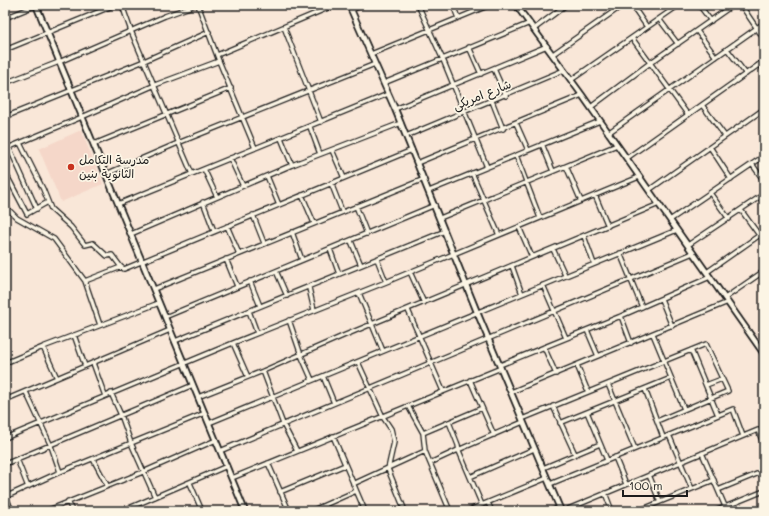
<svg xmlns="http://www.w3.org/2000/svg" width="769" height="516" viewBox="0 0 769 516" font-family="Mali,'Playpen Sans Arabic',sans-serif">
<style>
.built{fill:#f5d7c9}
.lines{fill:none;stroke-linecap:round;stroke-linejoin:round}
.street-casing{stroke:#1c1c1c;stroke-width:6}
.secondary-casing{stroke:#1c1c1c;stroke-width:8}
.street{stroke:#fcf5e5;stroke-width:3.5}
.secondary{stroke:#fcf5e5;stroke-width:4.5}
.poi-dot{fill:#c8321e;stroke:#fcf5e5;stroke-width:1.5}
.labels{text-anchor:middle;stroke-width:3.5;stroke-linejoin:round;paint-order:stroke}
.street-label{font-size:12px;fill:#1c1c1c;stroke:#fcf5e5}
.poi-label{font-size:12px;fill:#1c1c1c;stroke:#fcf5e5;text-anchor:start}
</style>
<rect width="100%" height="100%" fill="#f9e7d8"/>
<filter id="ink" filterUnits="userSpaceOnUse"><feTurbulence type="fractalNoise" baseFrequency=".025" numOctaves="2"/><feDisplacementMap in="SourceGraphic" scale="8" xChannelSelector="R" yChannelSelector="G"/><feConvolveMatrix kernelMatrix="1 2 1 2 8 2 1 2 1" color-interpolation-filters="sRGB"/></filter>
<g filter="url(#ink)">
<path class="built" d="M81 130 103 184 61 202 39 149Z"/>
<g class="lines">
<defs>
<path id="street" d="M122 5 131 31 192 174
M198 5 219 61 255 148
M418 5 444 62 487 167
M453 5 458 18
M609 5 614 11
M632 5 647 27
M699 5 711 21
M741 5 764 39
M351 10 364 5
M5 18 37 5
M659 19 678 44
M284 27 321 122
M534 29 566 5
M697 31 716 57
M632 38 688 115
M469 47 481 74
M727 49 746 74
M5 50 115 5
M371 54 490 5
M553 54 623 5
M217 55 335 5
M759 64 764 70
M494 69 506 96
M571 80 679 5
M5 83 59 62 165 16 195 5
M384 83 530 23
M492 101 503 129
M702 105 725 136
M591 107 650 63 733 5
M395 109 547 46
M5 117 144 61 209 32
M516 123 528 150
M310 127 320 154
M608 133 764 23
M406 136 564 70
M281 138 292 165
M20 143 43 189 51 209 71 227 85 245 93 243 107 256 112 255 121 267 124 269 412 150
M94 144 231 88
M542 144 553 171
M9 147 37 209
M710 147 731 179
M5 149 82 117 155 85 219 61
M332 150 344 178
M516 155 540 218
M230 158 243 186
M627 158 764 61
M417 163 582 95
M752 164 764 181
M566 166 581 201
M204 169 217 197
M5 172 27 214 48 202
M472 173 499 235
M106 174 178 143 375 64
M267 176 279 205
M331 183 342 211
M649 190 764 109
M429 191 600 121
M710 193 729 219
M302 195 314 223
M595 195 608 226
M203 202 214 231
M118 204 388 94
M5 206 17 218 54 239 85 281 100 325
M356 206 367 234
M741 210 759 235
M253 215 264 243
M440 218 617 145
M670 220 764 156
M227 226 239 254
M519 227 532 257
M292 232 302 260
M131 234 292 165 401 123
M584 236 594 264
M351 241 361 265
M688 245 764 194
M330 249 339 274
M553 249 565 275
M620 253 642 307
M226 259 237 286
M377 259 386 282
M512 266 522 294
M276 271 287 296
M410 272 424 303
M707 272 764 232
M85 281 121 267
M250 281 260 306
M543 285 566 338
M309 288 314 310
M154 289 424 179
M359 293 383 351
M725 298 764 271
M661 299 672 326
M408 310 443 391
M249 311 257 333
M621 316 631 343
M165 317 435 205
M289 320 301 355 312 380
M587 330 598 356
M653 334 684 409
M74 335 85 366
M175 341 445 231
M233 343 248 377
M43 347 57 378
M544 347 556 374
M691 350 718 415
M358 362 383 417 391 429 394 442 388 469 405 511
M5 363 43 347 159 303
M93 363 105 396
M500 365 621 316 710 277
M577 365 588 392
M263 371 283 424 297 451
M323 376 334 403
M470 380 494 435
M608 384 635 449
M706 385 722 379
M645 389 663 437
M26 392 51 446 60 472
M511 392 728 302
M111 393 121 415 131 443 155 497
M198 397 263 371 343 336 659 204
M5 400 170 330
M408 406 423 433 425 451 450 511
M553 406 575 454
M587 412 607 460
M522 419 706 344 728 391 657 421
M449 422 458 445 459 451 482 505
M209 423C365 358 521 293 677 230
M560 423 671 378
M423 433 482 408
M669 435 692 489
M333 436 365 511
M5 438 233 343 386 282 639 177
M220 451 693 253
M702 453 727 511
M615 457 626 484
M17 459 28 487
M93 459 107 485
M268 463 289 511
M430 463 458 450 523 422
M5 464 193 385
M543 468 600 444
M649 475 660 502
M470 477 534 449
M232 478 501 368
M190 483 202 511
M353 484 425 451
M550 484 733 409 743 436
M718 490 764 471
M280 492 345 465
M605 493 612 511
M5 497 60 472 205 413
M6 497 12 511
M68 501 72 511
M488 503 492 511
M325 505 327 511
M46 511 143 472 216 440
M122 511 227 466
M311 511 356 491
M467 511 547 478
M551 511 560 507
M563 511 758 430 764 446
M638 511 714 480
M715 511 764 491"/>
<path id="secondary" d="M36 5 245 511
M349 5 395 109 477 312 561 511
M516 5 582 95 764 354"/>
</defs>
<use href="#street" class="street-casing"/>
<use href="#secondary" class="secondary-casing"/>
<use href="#street" class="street"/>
<use href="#secondary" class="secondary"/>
</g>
</g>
<circle class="poi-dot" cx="71" cy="167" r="4"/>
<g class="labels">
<g class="street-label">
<text transform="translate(482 95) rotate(-22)" y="4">شارع امريكى</text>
</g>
<g class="poi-label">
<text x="79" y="164">مدرسة التكامل<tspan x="79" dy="14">الثانوية بنين</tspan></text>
</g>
</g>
<rect width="769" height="516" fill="none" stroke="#fcf5e5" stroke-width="20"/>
<rect x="10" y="10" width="749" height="496" fill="none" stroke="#1c1c1c" stroke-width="1.5" filter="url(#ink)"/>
<path d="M623 490v6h64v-6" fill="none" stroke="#1c1c1c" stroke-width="2"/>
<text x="629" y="490" font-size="12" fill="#1c1c1c" stroke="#fcf5e5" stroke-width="3" paint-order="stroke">100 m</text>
</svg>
